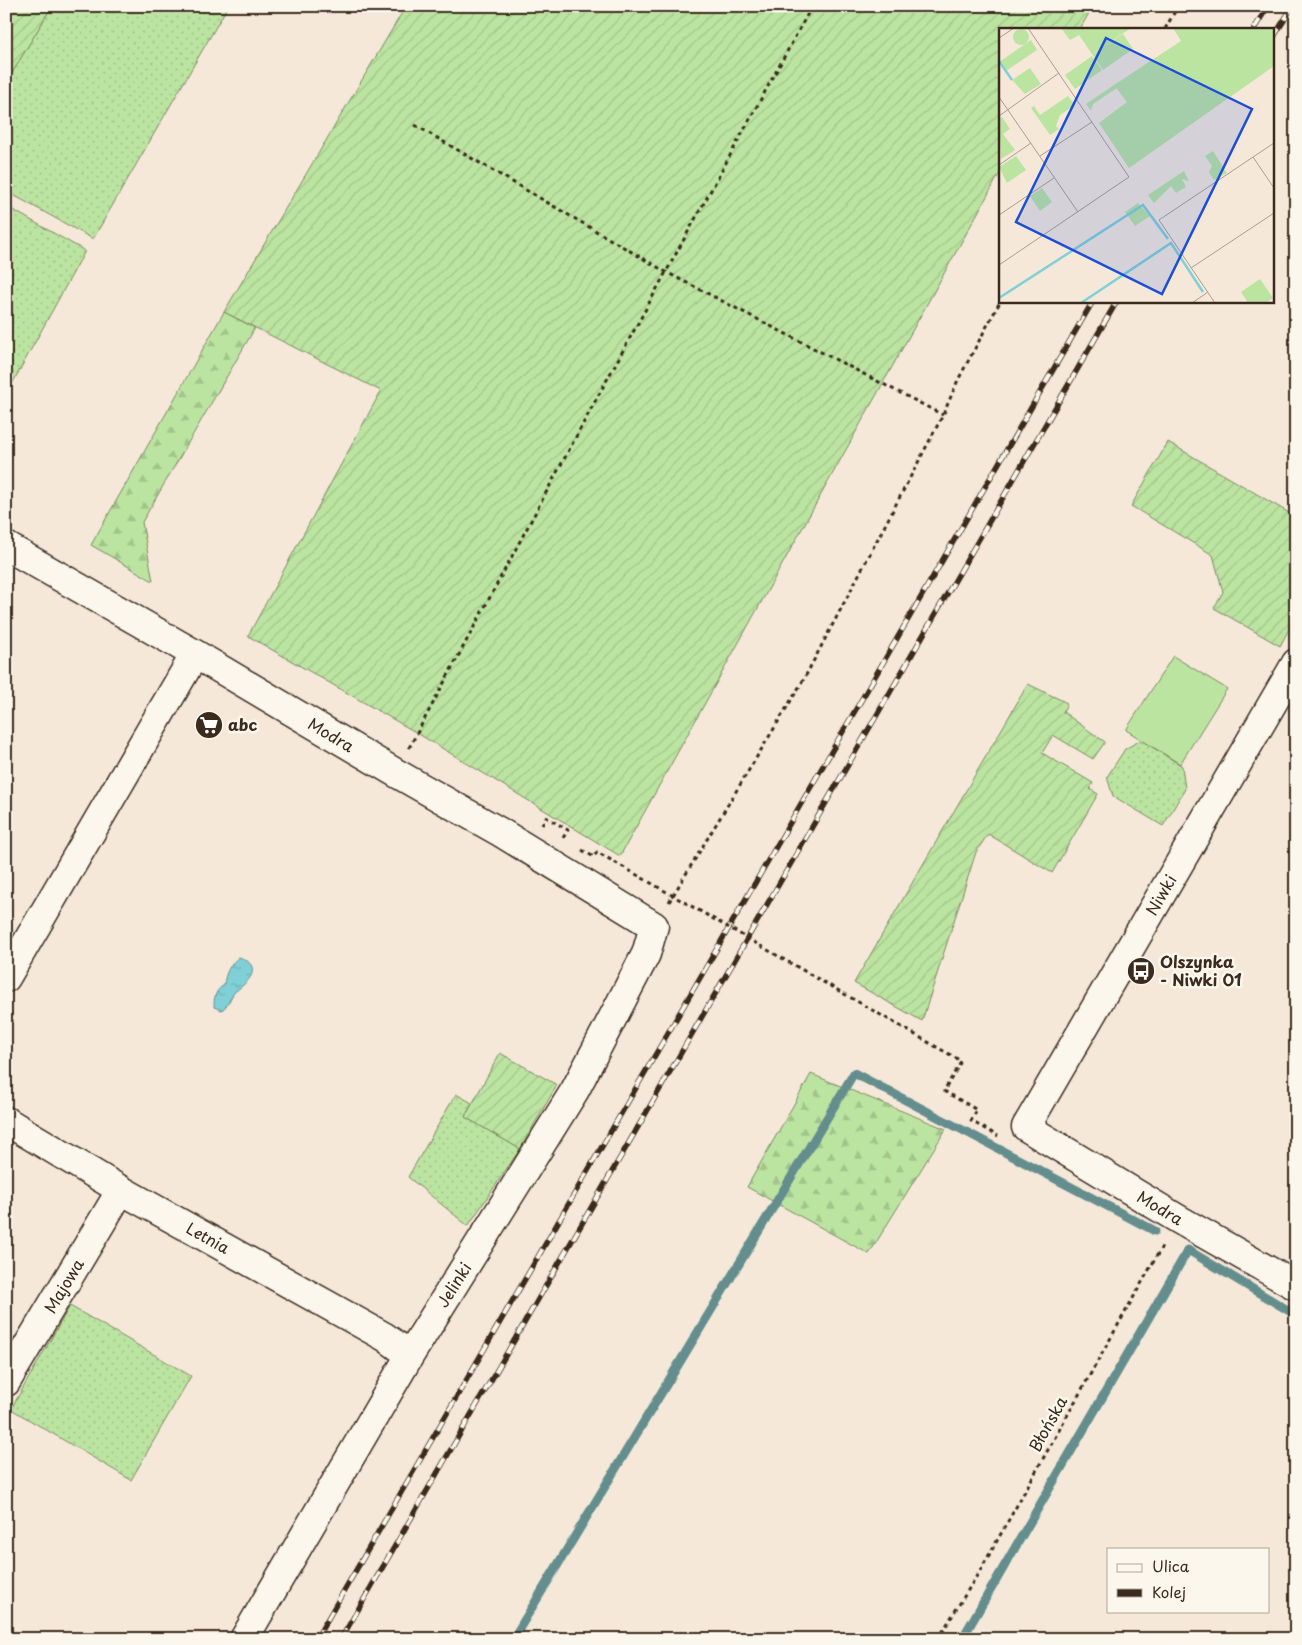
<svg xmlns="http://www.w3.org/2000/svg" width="1302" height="1645" viewBox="0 0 1302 1645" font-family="'Playpen Sans',sans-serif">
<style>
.grass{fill:url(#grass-dots);stroke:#7b8760}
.forest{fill:url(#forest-firs);stroke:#7b8760}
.garden{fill:url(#garden-furrows);stroke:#7b8760}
.pitch{fill:#bbe4a1;stroke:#7b8760}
.water{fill:url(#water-ripples);stroke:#648e8d}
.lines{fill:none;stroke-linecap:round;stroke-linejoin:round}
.stream{stroke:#648e8d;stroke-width:9}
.minor-casing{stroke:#3b2a1e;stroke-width:31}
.path{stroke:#3b2a1e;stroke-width:3;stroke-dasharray:4 4;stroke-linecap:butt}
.minor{stroke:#fbf7ec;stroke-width:28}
.rail-casing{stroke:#3b2a1e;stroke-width:5.5}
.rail{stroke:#fbf7ec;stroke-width:4;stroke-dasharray:11;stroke-linecap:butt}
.path-bridge{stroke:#3b2a1e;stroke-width:3;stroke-dasharray:4 4;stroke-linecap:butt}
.labels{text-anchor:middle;stroke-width:5;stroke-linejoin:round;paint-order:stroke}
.poi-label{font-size:16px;font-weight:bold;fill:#3b2a1e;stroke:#fbf7ec;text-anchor:start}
.street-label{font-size:16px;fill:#3b2a1e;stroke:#fbf7ec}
.inset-river{fill:none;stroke:#7fd0d7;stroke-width:2.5}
.inset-road{fill:none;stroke:#ab9c8e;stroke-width:1}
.view{fill:#1d4ed8;fill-opacity:0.15;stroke:#1d4ed8;stroke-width:2.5}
.inset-edge{fill:none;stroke:#3b2a1e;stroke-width:2.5}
</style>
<defs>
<pattern id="grass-dots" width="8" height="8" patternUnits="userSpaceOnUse" patternTransform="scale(1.25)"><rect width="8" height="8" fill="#bbe4a1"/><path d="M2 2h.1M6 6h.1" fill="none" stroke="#a2c48a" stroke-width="1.8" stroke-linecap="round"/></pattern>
<pattern id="forest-firs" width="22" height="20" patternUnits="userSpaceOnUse" patternTransform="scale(1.25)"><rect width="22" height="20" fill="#bbe4a1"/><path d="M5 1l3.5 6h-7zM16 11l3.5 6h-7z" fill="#a2c48a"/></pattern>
<pattern id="garden-furrows" width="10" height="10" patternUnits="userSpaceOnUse" patternTransform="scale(1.25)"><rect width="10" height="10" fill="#bbe4a1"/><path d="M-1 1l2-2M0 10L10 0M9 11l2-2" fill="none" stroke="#a2c48a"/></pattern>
<pattern id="water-ripples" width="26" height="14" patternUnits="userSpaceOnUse" patternTransform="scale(1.25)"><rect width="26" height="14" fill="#7fd0d7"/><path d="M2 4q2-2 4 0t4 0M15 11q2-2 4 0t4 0" fill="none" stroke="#6fb3b8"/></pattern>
</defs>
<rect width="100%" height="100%" fill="#f5e8d9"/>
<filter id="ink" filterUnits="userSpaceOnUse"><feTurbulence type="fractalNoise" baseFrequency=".02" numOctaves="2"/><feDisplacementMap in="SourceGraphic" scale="10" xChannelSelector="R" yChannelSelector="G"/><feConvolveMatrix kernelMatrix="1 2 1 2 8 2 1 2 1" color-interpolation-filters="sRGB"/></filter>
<g filter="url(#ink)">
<path class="grass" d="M52 6H228L93 239 6 191V83Z
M6 206 85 251 6 395Z
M1141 740 1182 766 1185 789 1163 826 1113 796 1107 777 1125 749Z
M456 1094 472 1103 465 1117 520 1149 468 1226 408 1177Z
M70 1306 191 1376 131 1480 11 1409Z"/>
<path class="forest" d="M224 312 255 328 142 522 153 581 91 545Z
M811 1074 946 1129 869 1254 747 1187Z"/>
<path class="garden" d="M6 6H52L6 83Z
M406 6H1093L1080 29H1001V171L620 856 417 733 248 636 381 391 224 312Z
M1168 442 1296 517V616L1280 646 1214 608 1223 592 1213 555 1131 506Z
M1028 684 1067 703 1063 712 1105 742 1093 759 1053 735 1042 753 1093 783 1090 789 1098 794 1052 873 988 834 976 852 922 1021 854 983Z
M500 1053 557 1085 520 1149 465 1117Z"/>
<path class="pitch" d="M1173 656 1227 689 1180 764 1126 730Z"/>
<path class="water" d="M239 957C257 963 256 975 242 986 239 989 235 991 233 994 229 1001 228 1005 222 1010L214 1007C214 997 215 991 224 985 225 973 230 964 239 957Z"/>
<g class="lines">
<path class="stream" d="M513 1639 854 1073 1155 1231
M962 1639 1188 1250 1296 1315"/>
<defs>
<path id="minor" d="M6 546 195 654 396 773 500 832 654 926 646 954 575 1090 410 1355 244 1639
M1296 663 1026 1127 1178 1219 1296 1286
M6 978 195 654
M6 1121 121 1190 385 1337 410 1355
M6 1382 121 1190"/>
</defs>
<use href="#minor" class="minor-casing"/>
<path class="path" d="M1165 29 1178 6
M415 125 666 272 943 415
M409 748 592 407 812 6
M542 825 546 817 568 830 563 838
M669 902 804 679 943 415 958 380 1001 300
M956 1070 944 1091 977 1110 971 1121 998 1136
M938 1639 984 1564 1164 1243"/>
<use href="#minor" class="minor"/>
<defs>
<path id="rail" d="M1254 29 1268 6
M1273 38 1293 6
M316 1639 1093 301
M341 1639 1117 301"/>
</defs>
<use href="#rail" class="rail-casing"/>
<use href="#rail" class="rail"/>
<path class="path-bridge" d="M582 850 594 857 597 852 961 1061 956 1070"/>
</g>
</g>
<defs>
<symbol id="supermarket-disc" viewBox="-11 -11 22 22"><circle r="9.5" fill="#3b2a1e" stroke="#fbf7ec"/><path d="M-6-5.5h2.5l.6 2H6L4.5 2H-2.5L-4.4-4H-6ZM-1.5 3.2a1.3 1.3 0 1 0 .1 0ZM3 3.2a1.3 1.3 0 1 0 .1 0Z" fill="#fff"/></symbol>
<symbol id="bus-disc" viewBox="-11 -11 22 22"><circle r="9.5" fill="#3b2a1e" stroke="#fbf7ec"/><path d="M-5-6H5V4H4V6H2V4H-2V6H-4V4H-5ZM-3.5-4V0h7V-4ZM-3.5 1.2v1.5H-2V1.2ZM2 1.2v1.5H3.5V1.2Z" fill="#fff"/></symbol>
</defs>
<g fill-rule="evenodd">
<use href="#supermarket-disc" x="193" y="709" width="32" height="32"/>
<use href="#bus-disc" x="1125" y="955" width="32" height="32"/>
</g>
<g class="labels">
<g class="poi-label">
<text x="228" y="731">abc</text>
<text x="1160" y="968">Olszynka<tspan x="1160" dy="18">- Niwki 01</tspan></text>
</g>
<g class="street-label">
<text transform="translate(331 735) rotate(31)" y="6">Modra</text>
<text transform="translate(1161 895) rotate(-60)" y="6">Niwki</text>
<text transform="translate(1160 1208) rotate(31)" y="6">Modra</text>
<text transform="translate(208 1238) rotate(29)" y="6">Letnia</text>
<text transform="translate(454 1285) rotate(-58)" y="6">Jelinki</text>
<text transform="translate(64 1286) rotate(-59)" y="6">Majowa</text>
<text transform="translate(1048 1424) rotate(-61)" y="6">Błońska</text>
</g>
</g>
<g transform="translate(999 28)">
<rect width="275" height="275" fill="#f5e8d9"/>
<path d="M14 9a8 8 0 1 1 16 0a8 8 0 1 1-16 0ZM124 6 134 21 104 42 93 26ZM93 28 103 42 76 61 66 47ZM69 68 76 77 61 87 57 98 60 101 51 107 32 80 35 78 41 87ZM17 128 27 142 8 155 0 139ZM43 160 53 174 41 183 31 168ZM261 251 274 270 267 275H245L248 273 242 264Z" fill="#bbe4a1"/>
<path d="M32 12 38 22 7 43 0 34ZM115 57 118 60 94 76 92 83 87 76ZM3 89 11 101 4 106 16 122 2 131 0 91ZM139 175 151 188 136 198 126 184Z" fill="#bbe4a1"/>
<path d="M62 0H132L93 26 80 7 71 12ZM174 0H275V38L130 140 100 95 128 74 115 57 182 13ZM31 40 42 56 26 66 13 52ZM214 123 228 145 215 152 210 144 213 138 206 128ZM185 143 190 153 183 151 187 159 177 165 172 158 155 175 149 167Z" fill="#bbe4a1"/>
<path class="inset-river" d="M0 33 13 52M0 270 144 177 169 211M82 275 172 215 204 264"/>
<path class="inset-road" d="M0 10 15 0M0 69 79 184M0 88 60 45M41 128 93 94M254 129 275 160M0 137 32 115M0 187 55 150M0 237 130 149 29 0M192 240 275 185M193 275 209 264M216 275 160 192 275 115"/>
<path class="view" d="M107 10 253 81 163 266 17 194Z"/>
<rect width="275" height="275" class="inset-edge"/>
</g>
<rect width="1302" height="1645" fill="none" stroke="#fbf7ec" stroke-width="25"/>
<rect x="12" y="12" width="1277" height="1620" fill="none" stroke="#3b2a1e" stroke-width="2" filter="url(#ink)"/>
<rect x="1107" y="1548" width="162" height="65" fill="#fbf7ec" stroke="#aea59a"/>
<rect x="1117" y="1564" width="25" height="8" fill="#fbf7ec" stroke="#aea59a"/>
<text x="1152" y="1572" font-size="15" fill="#3b2a1e">Ulica</text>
<rect x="1117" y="1589" width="25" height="8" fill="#3b2a1e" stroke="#aea59a"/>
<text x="1152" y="1598" font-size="15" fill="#3b2a1e">Kolej</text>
</svg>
